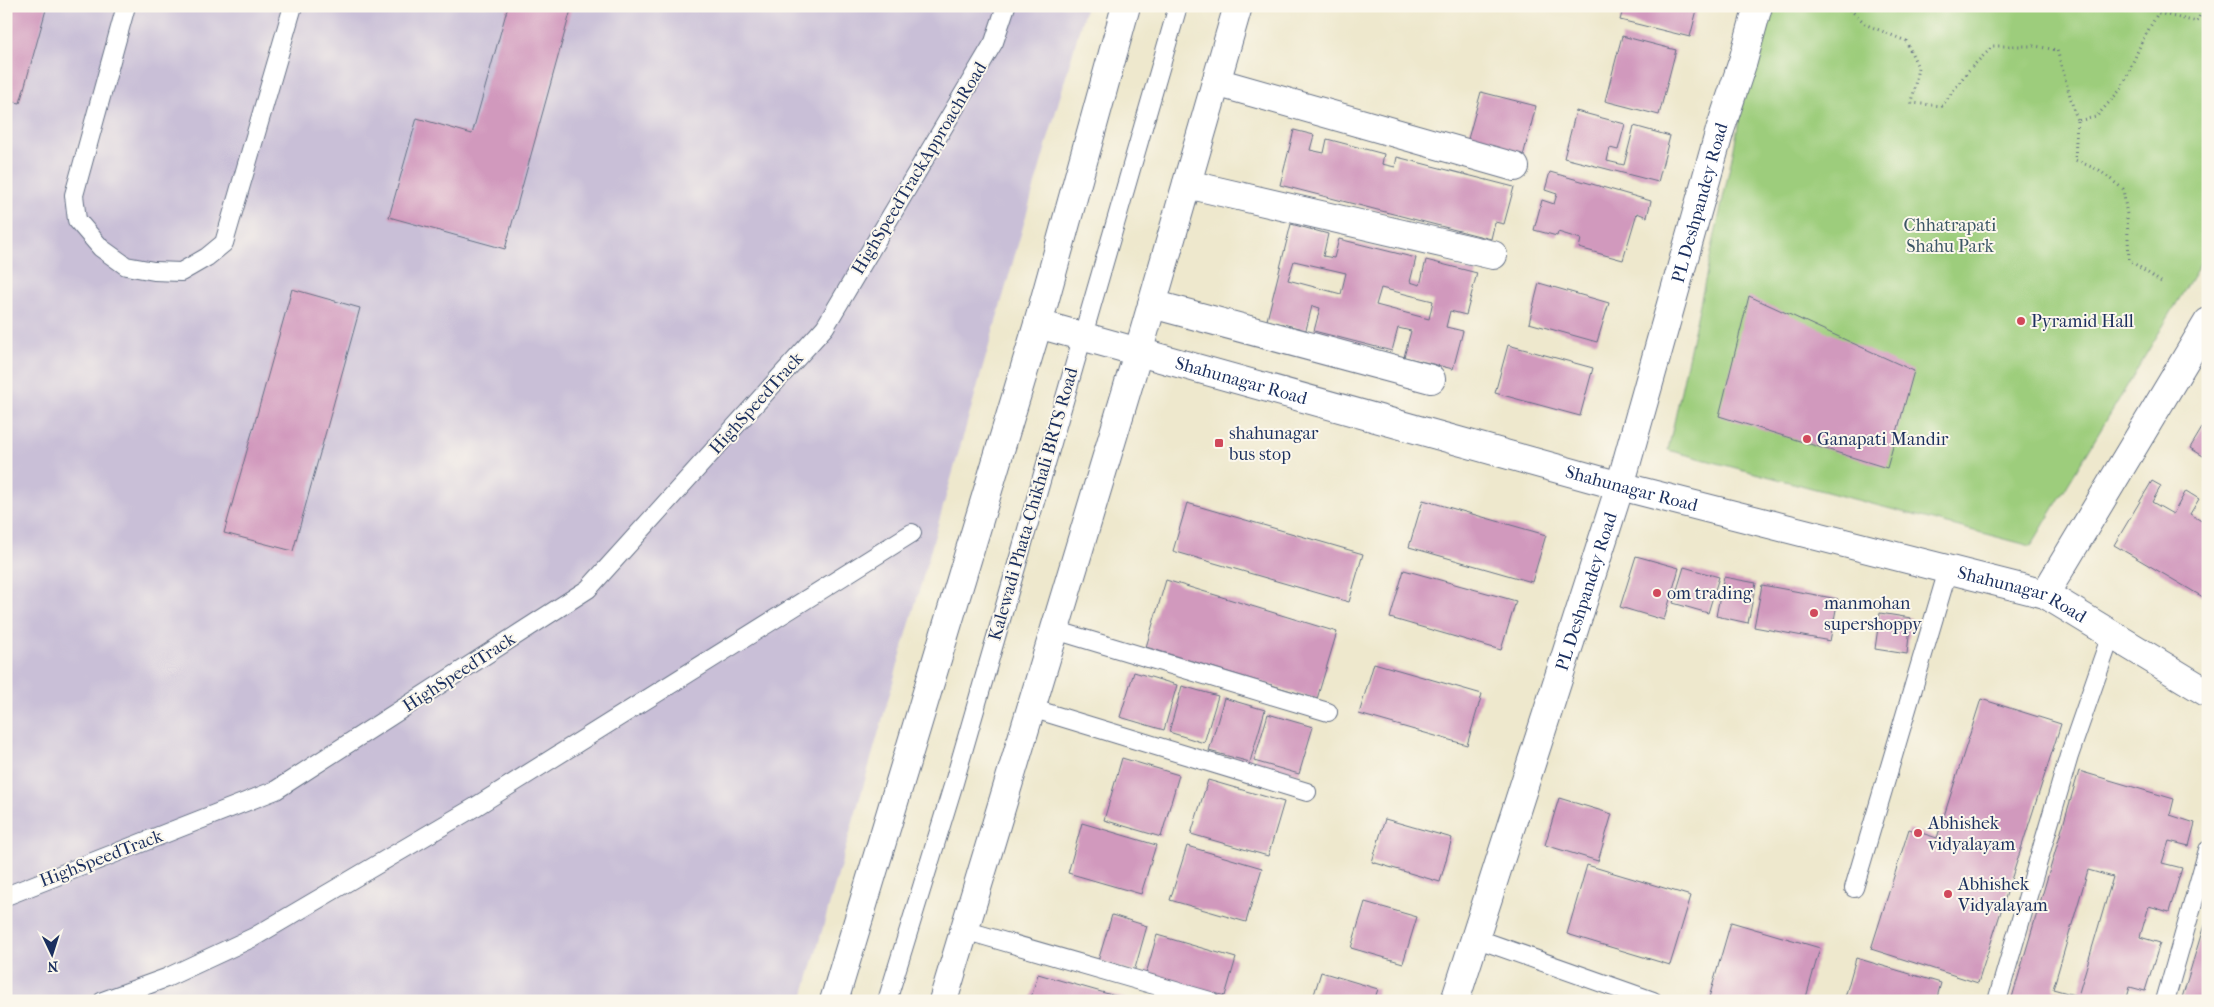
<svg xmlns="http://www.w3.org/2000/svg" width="2214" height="1007" viewBox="0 0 2214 1007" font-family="'IM FELL French Canon',serif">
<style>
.industrial{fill:#c9bfd7}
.green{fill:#9dcd7c;stroke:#5c7e6d}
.building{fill:#d199bd;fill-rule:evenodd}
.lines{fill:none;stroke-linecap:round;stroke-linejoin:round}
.service-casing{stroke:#657085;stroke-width:20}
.minor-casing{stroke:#657085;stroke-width:30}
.tertiary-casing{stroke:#657085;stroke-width:30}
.secondary-casing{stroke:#657085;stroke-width:30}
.path{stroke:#657085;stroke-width:3;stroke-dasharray:1 4;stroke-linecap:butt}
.service{stroke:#fff;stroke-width:18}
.minor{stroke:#fff;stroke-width:28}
.tertiary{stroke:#fff;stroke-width:28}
.secondary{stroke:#fff;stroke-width:28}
.poi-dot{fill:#d1495b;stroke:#fbf7ec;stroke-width:2}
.labels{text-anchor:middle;stroke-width:4;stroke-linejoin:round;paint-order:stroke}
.street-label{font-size:18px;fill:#1b2f5e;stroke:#fbf7ec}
.park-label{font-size:18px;fill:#3c5666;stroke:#fbf7ec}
.poi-label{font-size:18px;fill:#1b2f5e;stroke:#fbf7ec;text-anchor:start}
</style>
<rect width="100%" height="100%" fill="#fbf7ec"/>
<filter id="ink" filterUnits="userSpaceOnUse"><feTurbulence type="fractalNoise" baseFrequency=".02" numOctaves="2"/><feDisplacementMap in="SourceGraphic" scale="10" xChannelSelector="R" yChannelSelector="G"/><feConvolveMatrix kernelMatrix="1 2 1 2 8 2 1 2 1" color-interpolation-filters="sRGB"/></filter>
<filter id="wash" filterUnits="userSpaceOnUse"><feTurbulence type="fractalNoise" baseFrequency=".0096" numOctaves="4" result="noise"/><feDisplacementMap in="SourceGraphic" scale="20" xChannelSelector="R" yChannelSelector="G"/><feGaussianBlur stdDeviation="1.12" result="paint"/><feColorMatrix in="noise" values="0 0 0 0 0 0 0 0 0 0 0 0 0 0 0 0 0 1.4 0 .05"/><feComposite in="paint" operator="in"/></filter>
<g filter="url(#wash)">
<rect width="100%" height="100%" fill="#eee8cd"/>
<path class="industrial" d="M6 6H1086L802 1001H6Z"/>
<path class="green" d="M1760 6H2208V251L2031 546 1668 450 1734 148Z"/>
<g id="blocks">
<path class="building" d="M10 6H47L20 103 6 100V20Z
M508 6H572L505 249 389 217 417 118 472 134Z
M1624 6H1698L1690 37 1620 20Z
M1622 36 1676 50 1659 115 1605 101Z
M1481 92 1536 106 1522 160 1466 146Z
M1576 111 1625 124 1618 150 1610 148 1607 161 1624 165 1634 126 1670 136 1658 182 1564 158Z
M1294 130 1314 135 1310 150 1324 153 1327 139 1384 154 1382 164 1395 167 1397 157 1514 187 1504 224 1495 222 1491 239 1280 185Z
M1550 172 1651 201 1647 217 1637 213 1623 260 1579 248 1581 239 1558 232 1557 236 1534 230 1542 200 1554 204 1557 194 1545 190Z
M1291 224 1328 234 1323 256 1334 258 1339 239 1416 258 1410 282 1420 285 1426 260 1477 273 1466 315 1450 311 1446 327 1463 331 1453 369 1404 357 1411 331 1398 328 1392 351 1314 331 1320 308 1312 306 1306 330 1267 320ZM1294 261 1346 273 1341 294 1288 280ZM1381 288 1433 301 1429 319 1376 305Z
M1539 283 1609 303 1597 342 1529 323Z
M292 289 360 308 293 551 224 533Z
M1749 296 1914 371 1887 468 1719 416Z
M1508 345 1593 368 1580 416 1495 393Z
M2208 418V459L2190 448Z
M2152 481 2161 486 2152 502 2173 514 2186 491 2199 499 2190 514 2208 525V600L2114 545Z
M1423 500 1546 535 1532 582 1409 547Z
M1187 503 1363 554 1349 602 1173 551Z
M1636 556 1679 568 1664 620 1620 607Z
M1684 567 1719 577 1708 613 1673 603Z
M1404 570 1516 601 1501 650 1390 618Z
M1724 577 1756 583 1748 623 1716 616Z
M1166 580 1337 632 1317 699 1146 647Z
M1762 585 1838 599 1830 641 1754 627Z
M1880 613 1911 618 1907 654 1875 649Z
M1374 663 1482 694 1467 745 1359 714Z
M1134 672 1177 685 1164 730 1120 717Z
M1182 686 1218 696 1204 743 1169 732Z
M1224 698 1265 710 1250 762 1209 751Z
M1981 699 2061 724 1978 983 1871 949 1909 829 1937 838Z
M1268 714 1313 727 1299 774 1254 761Z
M1122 758 1179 775 1161 837 1104 820Z
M2079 771 2174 799 2170 815 2195 823 2189 846 2169 841 2162 863 2182 868 2169 912 2149 906 2140 937 2160 943 2145 991 2130 987 2126 1001H2011ZM2088 870 2113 877 2078 996 2053 989Z
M1208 780 1284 802 1268 856 1191 834Z
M1559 798 1612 814 1598 861 1545 845Z
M1385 819 1452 838 1440 882 1372 862Z
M1082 823 1156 845 1141 894 1068 873Z
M1187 846 1262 868 1246 922 1170 900Z
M1587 865 1691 896 1670 965 1567 934Z
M1365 902 1417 917 1403 963 1351 948Z
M1112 915 1147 926 1134 972 1098 961Z
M1731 922 1820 948 1805 1001H1708Z
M2204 925 2208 926V1001H2181Z
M1157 935 1236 958 1225 996 1146 974Z
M1856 958 1941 983 1936 1001H1844Z
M1321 972 1378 989 1374 1001H1312Z
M1038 974 1126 999V1001H1030Z"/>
</g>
</g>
<g filter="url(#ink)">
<use href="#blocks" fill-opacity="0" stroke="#657085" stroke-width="1"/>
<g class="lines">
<defs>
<path id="service" d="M126 6 74 195 77 220 101 248 126 266 154 271 181 272 207 257 224 243 293 6
M1055 630 1328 712
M1031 708 1307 792
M1854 888 1948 570
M6 896 276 790 588 589 825 327 994 42 1006 6
M964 930 1210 1001
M1475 938 1653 1001
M103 1001 166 978 254 937 475 807 912 533
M887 1001 953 786 1178 6
M1997 1001 2069 756 2111 635
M2165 1001 2208 850"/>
<path id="minor" d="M1216 82 1515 167
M1187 184 1493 255
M1152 304 1431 379
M2045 594 2208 322"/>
<g id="tertiary">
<path id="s1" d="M1038 324 1620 486 2045 594 2208 693"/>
<path id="s2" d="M1455 1001 1620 486 1720 130 1743 61 1758 6"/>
</g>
<path id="secondary" d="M834 1001 1038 324 1126 6
M943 1001 1138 353 1238 6"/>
</defs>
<use href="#service" class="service-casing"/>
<use href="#minor" class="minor-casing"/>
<use href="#tertiary" class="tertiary-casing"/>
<use href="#secondary" class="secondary-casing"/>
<path class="path" d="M1846 6 1867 25 1906 41 1918 67 1912 103 1942 106 1968 71 1993 46H2035L2057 50 2077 121 2096 117 2122 88 2142 41 2158 13 2197 22 2204 6
M2077 121 2075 160 2099 170 2123 189 2127 215 2129 260 2161 282"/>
<use href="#service" class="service"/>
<use href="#minor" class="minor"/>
<use href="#tertiary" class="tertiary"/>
<use href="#secondary" class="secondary"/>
</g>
</g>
<g class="poi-dot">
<circle cx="2021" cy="321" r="5"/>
<circle cx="1807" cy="439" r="5"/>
<rect x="1214" y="438" width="10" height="10" rx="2.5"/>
<circle cx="1657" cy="593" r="5"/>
<circle cx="1814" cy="613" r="5"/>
<circle cx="1918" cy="833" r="5"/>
<circle cx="1948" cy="894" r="5"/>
</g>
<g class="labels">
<g class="street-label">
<text transform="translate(919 168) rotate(-59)" y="6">HighSpeedTrackApproachRoad</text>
<text dy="6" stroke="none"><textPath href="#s2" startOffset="835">PL Deshpandey Road</textPath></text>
<text dy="6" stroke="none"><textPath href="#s1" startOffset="211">Shahunagar Road</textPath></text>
<text transform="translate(756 403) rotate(-48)" y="6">HighSpeedTrack</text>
<text dy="6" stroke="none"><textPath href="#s1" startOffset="616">Shahunagar Road</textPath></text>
<text transform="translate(1033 504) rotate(-74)" y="6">Kalewadi Phata-Chikhali BRTS Road</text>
<text dy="6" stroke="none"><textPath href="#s2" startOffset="430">PL Deshpandey Road</textPath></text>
<text dy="6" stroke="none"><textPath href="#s1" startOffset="1021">Shahunagar Road</textPath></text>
<text transform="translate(459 672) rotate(-33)" y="6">HighSpeedTrack</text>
<text transform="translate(101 858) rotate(-21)" y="6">HighSpeedTrack</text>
</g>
<g class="park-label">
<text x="1950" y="231">Chhatrapati<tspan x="1950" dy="21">Shahu Park</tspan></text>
</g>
<g class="poi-label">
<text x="2031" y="327">Pyramid Hall</text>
<text x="1229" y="439">shahunagar<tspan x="1229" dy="21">bus stop</tspan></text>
<text x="1817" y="445">Ganapati Mandir</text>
<text x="1667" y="599">om trading</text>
<text x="1824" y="609">manmohan<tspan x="1824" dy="21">supershoppy</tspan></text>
<text x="1928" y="829">Abhishek<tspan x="1928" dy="21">vidyalayam</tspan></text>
<text x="1958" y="890">Abhishek<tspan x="1958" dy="21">Vidyalayam</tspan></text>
</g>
</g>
<rect width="2214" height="1007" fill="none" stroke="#fbf7ec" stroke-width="25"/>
<g transform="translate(52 954) rotate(176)" stroke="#fbf7ec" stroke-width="4" paint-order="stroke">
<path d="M0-4L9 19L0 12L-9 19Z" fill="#1b2f5e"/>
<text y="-8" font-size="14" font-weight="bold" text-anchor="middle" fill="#1b2f5e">N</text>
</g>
</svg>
